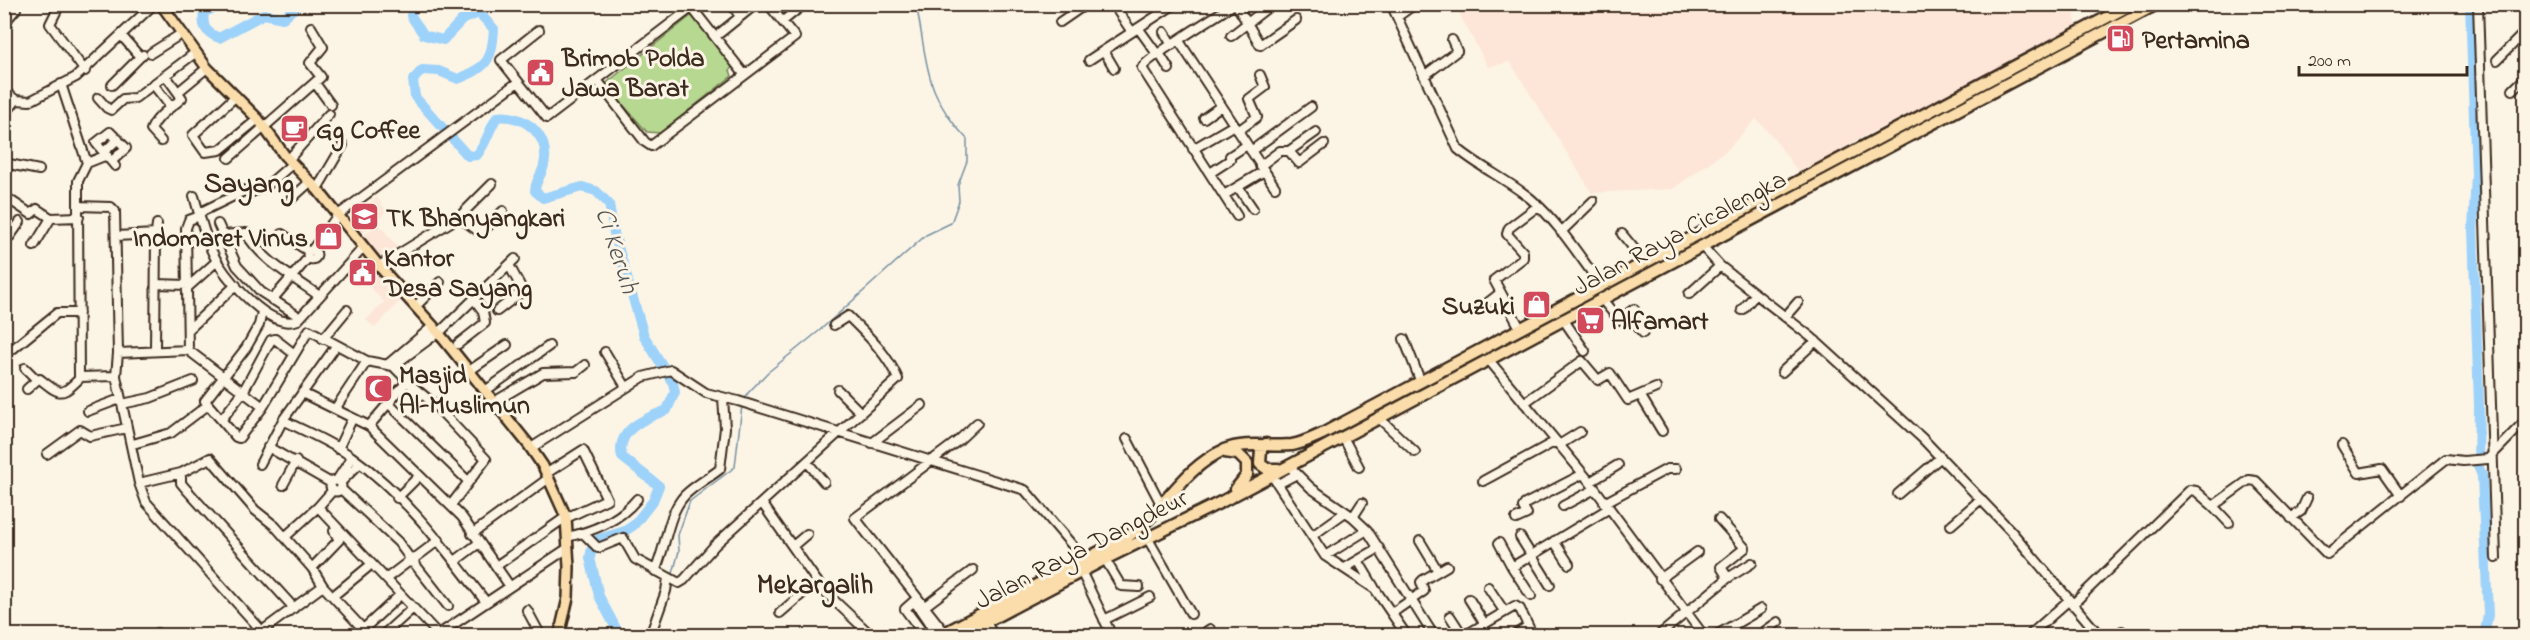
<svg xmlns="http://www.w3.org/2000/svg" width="2530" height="640" viewBox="0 0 2530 640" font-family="'Indie Flower',sans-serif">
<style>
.built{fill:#fde6d8}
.green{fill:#b7d891;stroke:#798158;stroke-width:1.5}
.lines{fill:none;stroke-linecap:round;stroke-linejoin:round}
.stream{stroke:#768fa3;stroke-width:1.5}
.river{stroke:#9dd2fb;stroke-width:10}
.minor-casing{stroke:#3b2a1e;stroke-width:12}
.major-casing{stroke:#3b2a1e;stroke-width:14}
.highway-casing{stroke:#3b2a1e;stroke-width:15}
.minor{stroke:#fcf5e5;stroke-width:8}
.major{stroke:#faddab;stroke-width:9}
.highway{stroke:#faddab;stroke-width:10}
.labels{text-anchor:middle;stroke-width:6;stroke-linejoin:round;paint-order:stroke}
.poi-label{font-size:26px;font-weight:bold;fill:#3b2a1e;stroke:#fcf5e5;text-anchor:start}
.street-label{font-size:26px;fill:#3b2a1e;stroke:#fcf5e5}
.water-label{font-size:27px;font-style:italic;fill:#545455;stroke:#fcf5e5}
.quarter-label{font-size:28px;font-weight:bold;fill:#3b2a1e;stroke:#fcf5e5}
</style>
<rect width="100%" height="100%" fill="#fcf5e5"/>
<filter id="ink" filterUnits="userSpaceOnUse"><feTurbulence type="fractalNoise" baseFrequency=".0167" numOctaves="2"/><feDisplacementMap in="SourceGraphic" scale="12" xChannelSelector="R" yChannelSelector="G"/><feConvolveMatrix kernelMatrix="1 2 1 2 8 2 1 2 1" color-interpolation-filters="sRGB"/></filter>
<g filter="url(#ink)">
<path class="built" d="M1463 4H2074L2076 27 1962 88 1859 139 1800 175 1773 137 1756 119 1727 150 1673 189 1592 193 1510 62 1488 67 1457 10Z
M377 197 386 211 378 221 361 234 349 219Z
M379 224 399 249 382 263 362 236Z
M379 273 402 299 375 328 366 320 384 302 368 285Z"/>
<path class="green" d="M692 15 734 64 730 70 732 76 660 133 647 132 605 84Z"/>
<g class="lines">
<path class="stream" d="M744 401 748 393 767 373 819 331 926 235 951 223 959 201 958 185 967 161V139C923 93 928 62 916 4
M672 577 679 551 678 535 690 501 735 467 742 405"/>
<path class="river" d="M224 4 204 12C202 27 205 32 219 38L264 14 283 18 299 4
M413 4 411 16 424 35 443 40 463 19 479 13 494 29C492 61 487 67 458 79L439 71 422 70 413 80 415 97 468 156 477 155C486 144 489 130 497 117 524 113 551 136 544 165 542 175 535 181 535 191L543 198 582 187 596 191 609 204 614 233 644 336 673 383 675 392 667 410C648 417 615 429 622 457L659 486 653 501 634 525 625 531 599 539 592 547 590 558 599 596 620 636
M2470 4 2476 175 2473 229 2479 405 2478 465 2482 476 2488 615 2484 636"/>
<defs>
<path id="minor" d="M60 4 50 24 85 71
M689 4 744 74
M731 4 740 16
M1113 4 1132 32
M1234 4C1220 14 1146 58 1142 68L1237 216
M1236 4 1260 45 1296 20
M1391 4 1458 149C1481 168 1508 180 1531 199 1559 223 1579 256 1601 285
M2478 4 2496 558
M1397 17 1415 4
M783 21 804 4
M1060 22 1086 4
M4 23 16 9
M1139 29 1157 54
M539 30 501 60 547 118 691 8
M1164 32 1172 45
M121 35 140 57 143 55
M1231 36 1272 4
M715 37 756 4
M1179 41 1275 187
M1104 51 1114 68
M151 53 181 34
M1159 53 1169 69
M1089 60 1175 4
M2497 60 2526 31
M1424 76 1457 51 1452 40
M597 80 645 142 651 146 795 37 768 4
M315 83 331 105
M61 84 87 163 78 181V206
M153 84 171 107
M112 85 140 57
M2513 90 2526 77
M4 91 16 100 30 101 76 77 154 4
M178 92 207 68
M236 96 193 135 205 152 220 150 258 119
M98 98 107 108 111 110 123 99 135 98 195 53
M4 116 16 100
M1204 118 1221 106
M1238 131 1257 117 1249 99 1265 87 1260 75
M161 141 151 130C156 116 171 108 182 98L166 76
M1193 149 1234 125
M1251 151 1311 107
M1289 151 1316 132
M104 152 118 139
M1230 156 1247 145
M229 158 321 77 310 63 323 47 311 27
M288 160 329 114
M112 161 126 148 110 132 96 143 115 166
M4 163 39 170
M87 163 107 155
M1260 166 1280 151H1289L1299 163 1324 144
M1210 173 1230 160
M1238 187 1253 209
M317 189 343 145
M1224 195 1264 171
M4 196 31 214 37 209 51 218 79 217
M194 196C200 217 207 245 218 263 231 283 271 331 298 320L364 247
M291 199 310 182
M199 213 246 190 252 192 269 184 292 164
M200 216 189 220 186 228 188 350 263 407
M459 217 492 184
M218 224 237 266 261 292 295 314
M1561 232 1593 201
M156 234 157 224
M282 234 308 251
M1622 234 1645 262
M223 235 246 233C262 261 293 277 318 295
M116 236 156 234 155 351
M4 238 8 239 20 222
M34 246 51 218
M1702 246 1720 266 1811 337 1922 438 2011 531 2100 636
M312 250 338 215 518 82
M307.5 255a4.5 4.5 0 1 1 9 0a4.5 4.5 0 1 1-9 0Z
M379 266 459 217 481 233 503 211
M156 284 188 285
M188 287 217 261
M1689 294 1720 266
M1601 298 1619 320 1634 309
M272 300 308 258
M416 306 440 282
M1481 308 1499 294
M1742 310 1756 294
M497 311 523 291 509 265
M262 312 259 325 246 348 205 401 236 437 239 438 263 407 309 330 367 361 393 366 405 378 404 385 369 426
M1627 314 1643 333
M1785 317 1798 302
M1563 319 1585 351
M1520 328 1494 280 1523 258V252L1507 234 1509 228 1538 206
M188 330 236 285
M323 339 347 310
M1404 339 1420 380
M458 344 485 323 483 311 474 299
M605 352 626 387
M118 353 116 376 79 377 78 206 111 207 115 211 118 353 188 350
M4 356 57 313H79
M1488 359 1590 482 1704 636
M388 364 433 326
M393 366 443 329 515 259
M25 368 37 380 27 389
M469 371 507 345
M1782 372 1816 341
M116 376 139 483 146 502 262 631 323 586 363 629
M37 380 40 379C60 395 61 397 80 378
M406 381 433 403 486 459 451 505
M838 390 861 413
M485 391 549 346
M302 393 369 426 462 517 509 585
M1640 395 1662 431
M494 402 543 373 576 372 585 365
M1524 403 1582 361 1598 380 1610 373 1628 400 1656 388
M122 404 150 398 193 381
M389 404 468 481
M335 409 367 361
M88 411 120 399
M1378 417 1415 452
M222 419 243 392 271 340 275 339 293 353
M283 420C306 432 331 442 352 457 406 495 446 550 486 602
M1343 437 1359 467
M1127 439 1161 504
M872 443 922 405
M133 444 171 433 208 405
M1559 445 1580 432
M2342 445 2359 473 2382 469 2401 496
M268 447 331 483
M531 448 643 377 671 370 706 393 738 401 1025 490 1084 559
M338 449 352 419
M47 454 80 430 90 436 127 428
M808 463 824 482
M260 464 283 420 336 346
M1289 466 1311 488 1353 517 1367 530 1434 636
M181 473V483L186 489 294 608
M547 473 583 450 607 499 566 518
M1271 474 1325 556 1375 589 1407 636
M337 480 352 457
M330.5 486a5.5 5.5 0 1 1 11 0a5.5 5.5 0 1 1-11 0Z
M1483 481 1556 441
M341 482 360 463
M1590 482 1618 465
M139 483 181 473 210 458 255 510 275 526 312 568 323 586
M1278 484 1297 474
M283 485 296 461
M341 489 398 542 409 557
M333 490 318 507 438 634
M1898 494 1941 457
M397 498 419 476
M762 503 823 590 872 636
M1604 503 1667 469H1676
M1563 506 1595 489
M2213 506 2229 523
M1353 517 1362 503
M2291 518 2301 511 2307 498
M1516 519 1527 514 1523 507 1525 504 1583 474
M1719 519 1745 548 1721 567 1728 578
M1951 525 1981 499
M583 533 598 548 623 538 635 559 679 583 684 580 715 545 898 379C887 353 867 335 848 316L834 325
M472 534 549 478
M1312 536 1344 513
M285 537 318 507
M567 537C594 531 619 521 637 499
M1520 537 1550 585
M1148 539 1191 614
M1420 541 1438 571
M1554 541 1569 564
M1499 543 1512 567
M794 545 807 534
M1325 556 1367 530
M415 558 439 540
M1105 559 1121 586 1139 587
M455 561 479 543
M1359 562 1374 587
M414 563 415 558 409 557 408 562 414 563 448 606
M496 566 566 517
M312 568 339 540 334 531
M1345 568 1379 548
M655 571C666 548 667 514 685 495 695 485 709 478 720 469L725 428 723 398
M1081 571 1112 636
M387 578 408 562
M1660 579 1697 552
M1488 587 1504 611
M333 596 367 568
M1531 596 1512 567 1608 509
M1469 599 1484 623
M2072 605 2190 490 2196 491 2213 506 2249 480 2256 481 2327 554 2446 459 2463 461 2488 459 2526 420
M925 606 973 570
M527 610 541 636
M780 613 817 581
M1392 613 1424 591 1421 582 1423 580 1447 566
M1450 616 1463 636
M1104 620 1150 597
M985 621 994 636
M157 633 160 636
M945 633 855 518 959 440 977 423
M2031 634 2069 600
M356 636 399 596
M382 636 413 608
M436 636 568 548
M650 636 666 591 668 578
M925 636 905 609 914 601 938 636
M1167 636H1175
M1199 636 1210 629
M1464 636 1515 606 1520 609 1533 636
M1513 636 1528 626
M1658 636 1728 578 1752 563
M1715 636 1761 609
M1758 636 1778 622
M2117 636 2122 631"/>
<path id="major" d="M161 4 207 68 258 119 285 156 317 189 379 266 433 326 528 444 543 466 566 517 569 567 568 598 559 636"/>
<path id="highway" d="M1266 444 1261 449 1260 464 1267 469H1278
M1225 452 1238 454 1247 463V475L1236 489
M939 636 1126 538C1163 513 1181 469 1224 450 1246 441 1269 447 1292 445 1303 443 1313 438 1322 434L2132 4
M959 636 1105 559 1223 501 2157 4"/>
</defs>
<use href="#minor" class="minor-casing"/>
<use href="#major" class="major-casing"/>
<use href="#highway" class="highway-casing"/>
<use href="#minor" class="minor"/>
<use href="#major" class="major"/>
<use href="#highway" class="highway"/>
</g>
</g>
<defs>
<symbol id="fuel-square" viewBox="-11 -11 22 22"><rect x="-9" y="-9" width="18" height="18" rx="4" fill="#d1495b" stroke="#fcf5e5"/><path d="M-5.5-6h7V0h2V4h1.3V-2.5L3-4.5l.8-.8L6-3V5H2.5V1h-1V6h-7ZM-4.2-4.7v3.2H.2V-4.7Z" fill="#fff"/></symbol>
<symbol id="civic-square" viewBox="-11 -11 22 22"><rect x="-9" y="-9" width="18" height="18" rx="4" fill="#d1495b" stroke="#fcf5e5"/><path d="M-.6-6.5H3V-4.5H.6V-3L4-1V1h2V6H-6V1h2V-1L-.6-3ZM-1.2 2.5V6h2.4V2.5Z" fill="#fff"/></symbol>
<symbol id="cafe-square" viewBox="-11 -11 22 22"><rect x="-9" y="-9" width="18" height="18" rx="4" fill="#d1495b" stroke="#fcf5e5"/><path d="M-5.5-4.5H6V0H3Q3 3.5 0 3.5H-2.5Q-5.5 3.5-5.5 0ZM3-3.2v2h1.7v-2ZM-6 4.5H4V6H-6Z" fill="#fff"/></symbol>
<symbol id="school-square" viewBox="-11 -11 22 22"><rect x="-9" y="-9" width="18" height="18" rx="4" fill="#d1495b" stroke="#fcf5e5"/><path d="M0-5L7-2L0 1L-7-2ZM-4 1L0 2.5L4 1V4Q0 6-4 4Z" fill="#fff"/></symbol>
<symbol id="shop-square" viewBox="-11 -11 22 22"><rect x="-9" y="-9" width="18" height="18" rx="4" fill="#d1495b" stroke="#fcf5e5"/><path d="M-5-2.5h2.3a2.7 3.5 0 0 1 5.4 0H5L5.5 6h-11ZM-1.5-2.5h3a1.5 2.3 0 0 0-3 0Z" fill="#fff"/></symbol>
<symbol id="supermarket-square" viewBox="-11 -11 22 22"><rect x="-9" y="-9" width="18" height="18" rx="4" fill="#d1495b" stroke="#fcf5e5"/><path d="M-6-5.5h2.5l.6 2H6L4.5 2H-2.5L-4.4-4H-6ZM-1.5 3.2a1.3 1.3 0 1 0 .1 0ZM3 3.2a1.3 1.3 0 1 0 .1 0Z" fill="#fff"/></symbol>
<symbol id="mosque-square" viewBox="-11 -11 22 22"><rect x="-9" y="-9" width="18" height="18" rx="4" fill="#d1495b" stroke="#fcf5e5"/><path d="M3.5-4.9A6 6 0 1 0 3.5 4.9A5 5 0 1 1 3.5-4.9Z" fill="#fff"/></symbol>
</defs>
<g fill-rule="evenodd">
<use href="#fuel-square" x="2104" y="22" width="33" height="33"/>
<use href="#civic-square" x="524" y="56" width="33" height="33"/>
<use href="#cafe-square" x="278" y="112" width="33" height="33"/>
<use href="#school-square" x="348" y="200" width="33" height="33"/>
<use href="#shop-square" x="312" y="220" width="33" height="33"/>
<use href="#civic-square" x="346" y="256" width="33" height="33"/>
<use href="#shop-square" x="1520" y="288" width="33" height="33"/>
<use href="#supermarket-square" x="1574" y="304" width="33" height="33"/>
<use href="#mosque-square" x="362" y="372" width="33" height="33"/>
</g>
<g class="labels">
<g class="poi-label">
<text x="2142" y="48">Pertamina</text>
<text x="562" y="66">Brimob Polda<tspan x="562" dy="30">Jawa Barat</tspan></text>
<text x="316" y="138">Gg Coffee</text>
<text x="386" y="226">TK Bhanyangkari</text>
<text x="308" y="246" text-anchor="end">Indomaret Vinus</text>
<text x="384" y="266">Kantor<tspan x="384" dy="30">Desa Sayang</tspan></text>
<text x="1515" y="314" text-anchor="end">Suzuki</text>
<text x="1611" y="329">Alfamart</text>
<text x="399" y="383">Masjid<tspan x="399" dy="30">Al-Muslimun</tspan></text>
</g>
<g class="street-label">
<text transform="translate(1679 232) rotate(-28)" y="9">Jalan Raya Cicalengka</text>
<text transform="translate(1081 548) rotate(-27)" y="9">Jalan Raya Dangdeur</text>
</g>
<g class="water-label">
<text transform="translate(618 250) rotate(72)" y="9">Ci Keruh</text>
</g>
<g class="quarter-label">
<text x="249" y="192">Sayang</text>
<text x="815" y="593">Mekargalih</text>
</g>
</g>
<rect width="2530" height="640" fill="none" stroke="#fcf5e5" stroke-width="24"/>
<rect x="12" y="12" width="2506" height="616" fill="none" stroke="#3b2a1e" stroke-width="2" filter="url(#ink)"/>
<path d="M2299 66v9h168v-9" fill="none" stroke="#3b2a1e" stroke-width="3"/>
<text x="2308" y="66" font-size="18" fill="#3b2a1e" stroke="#fcf5e5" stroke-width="4.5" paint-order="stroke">200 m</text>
</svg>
